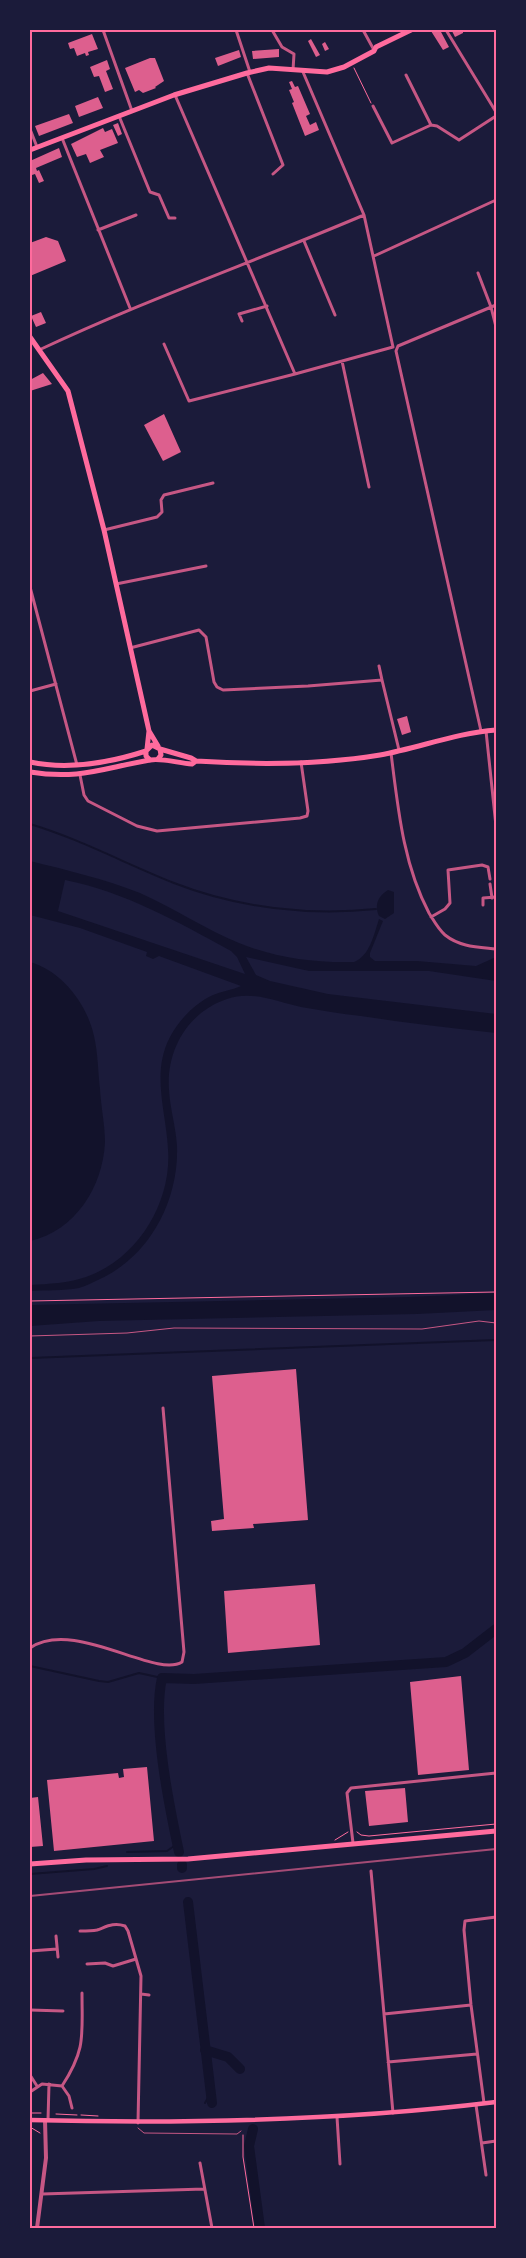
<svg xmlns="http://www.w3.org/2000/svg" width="526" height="2258" viewBox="0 0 526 2258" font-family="'Archivo Narrow',sans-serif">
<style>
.water{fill:#12122b;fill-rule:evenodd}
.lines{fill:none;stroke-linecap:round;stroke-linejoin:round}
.stream{stroke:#12122b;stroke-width:2}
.river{stroke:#12122b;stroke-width:10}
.building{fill:#dd5f8e}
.path{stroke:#ff6b9d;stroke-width:1}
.service{stroke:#c65784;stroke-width:1}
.minor{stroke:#c65784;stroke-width:3}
.tertiary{stroke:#c65784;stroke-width:4}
.secondary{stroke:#ff6b9d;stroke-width:4.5}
.primary{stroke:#ff6b9d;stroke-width:5}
.rail{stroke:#a44b75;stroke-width:2}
.neatline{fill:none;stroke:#ff6b9d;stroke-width:2}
</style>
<rect width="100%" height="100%" fill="#1b1b3a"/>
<path class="water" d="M30 861C67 870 104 879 140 893 174 908 205 929 239 943 276 958 314 963 354 962 370 956 374 934 379 919L383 921 370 953V957L375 961H417L476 966 496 957V981L429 971H309L246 957 256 975 270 981 328 994 496 1014V1033C451 1028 406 1023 361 1016 341 1014 321 1010 301 1007 276 1002 253 990 227 999 188 1012 166 1050 169 1090 170 1109 176 1127 177 1146 179 1200 150 1256 100 1279 93 1282 86 1286 79 1288 63 1291 46 1290 30 1291V1285C49 1284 68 1283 86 1277 138 1259 172 1202 168 1149 166 1111 151 1073 170 1037 179 1020 195 1003 213 995 222 991 233 990 241 986L159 956 153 959 146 956 147 952 80 928 30 915ZM65 880C125 892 178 922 231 951L237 957 245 974 58 911Z
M388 890 394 892V913L385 919 379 916C374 905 378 896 388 890Z
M30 962C62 971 87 1004 94 1036 98 1053 98 1072 100 1089 101 1107 105 1125 105 1142 103 1187 75 1231 30 1241Z
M496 1293V1310L417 1314 99 1321 30 1326V1305L409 1297Z"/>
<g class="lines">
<path class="stream" d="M30 824C80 839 126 864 174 883 238 908 309 916 376 909
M30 1358 496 1340
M30 1666 99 1681 108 1682 139 1673 162 1678
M127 1852 167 1851 177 1844
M30 1874 94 1869 107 1866
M205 2103 210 2094"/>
<path class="river" d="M179 1852C169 1805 152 1723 162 1678L194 1679 446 1662 465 1653 496 1629
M182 1865V1868
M188 1902 212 2103
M205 2050 228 2057 240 2069
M253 2129 249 2146 260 2228"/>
</g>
<path class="building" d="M433 30H440L449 47 443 50 431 31Z
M454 30H463V33L455 37 452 31Z
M92 34 98 49 88 52 89 55 86 56 85 53 77 56 74 48 70 49 68 43Z
M311 39 320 55 316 57 308 41Z
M325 42 329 49 325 51 322 44Z
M279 49V57L253 59 252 51Z
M239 50 241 57 218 66 215 58Z
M150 58H155L164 81 155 87 156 88 143 93 139 90 135 92 125 68Z
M107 60 110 69 106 71 113 89 105 92 99 76 94 77 90 67Z
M292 81 295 87 298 86 310 114 306 116 310 125 316 122 319 130 305 136 292 103 294 102 289 90 292 89 289 82Z
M98 97 103 108 79 117 75 106Z
M69 114 73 123 39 136 35 126Z
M118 123 122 134 118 136 113 125Z
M103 128 105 132 112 129 118 143 100 150 104 157 90 163 86 154 77 157 71 144Z
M59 148 62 157 36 168 37 171 39 170 44 181 39 183 35 174 32 175 30 170V161Z
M46 237 58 241 66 261 30 276V243Z
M41 312 46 323 36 327 31 316Z
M43 373 52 384 30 391V380Z
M164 414 181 452 163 461 144 425Z
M407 716 411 732 402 735 397 719Z
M296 1369 308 1520 253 1524 254 1528 212 1531 211 1521 224 1519 212 1376Z
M315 1584 320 1645 228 1653 224 1591Z
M461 1676 469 1770 418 1775 410 1682Z
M147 1767 154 1841 54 1851 47 1780 118 1773 119 1778 124 1777 123 1769Z
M405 1788 408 1822 369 1826 365 1791Z
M38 1797 43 1846 30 1847V1798Z"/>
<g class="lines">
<path class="path" d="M354 68 371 103
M30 1301 496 1292
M357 1832 361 1835 369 1836 496 1824
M335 1840 348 1832
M31 2113H41
M56 2114 77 2115
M81 2115 98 2116
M30 2127 40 2133
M243 2135V2157L254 2228"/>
<path class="service" d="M30 1336 127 1333 174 1328 422 1329 479 1321 496 1323
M138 2128 144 2133 237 2134 241 2131"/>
<path class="minor" d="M103 30 132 111
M236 30 250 72
M272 30 282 47 294 54 293 70
M363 30 374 50
M446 30 496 112
M247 73 283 165 273 174
M406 75 431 125
M175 95 295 374
M373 106 392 143 431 125 437 126 459 140 496 116
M119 116 150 192 159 195 169 218H175
M30 129 37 147
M62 138 130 308
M98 230 136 215
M304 241 335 315
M374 256 496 200
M478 273 491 307 496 327
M242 321 239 314 267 306
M164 344 189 401 295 374 393 347 364 215 303 72
M39 350C145 300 256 261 364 215
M342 361 369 487
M104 530 157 517 162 512 161 500 164 495 213 483
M116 584 206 566
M30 587 77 765
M130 648 199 630 206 637 214 682 217 687 223 690 308 686 382 680 399 750
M379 666 382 680
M30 691 56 684
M481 731 396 351 398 346 496 305
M486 731 496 826
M391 753C398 808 403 864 429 913 434 921 438 929 445 935 460 947 478 947 496 949
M80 775 84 795 88 801 137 826 157 831 300 818 307 816 308 811 301 762
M490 884 492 898
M483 905V898L496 897
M431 917 445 909 450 903 448 870 482 865 488 867 490 879
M30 1648C74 1618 155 1679 182 1662L184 1652 163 1408
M353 1843 347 1793 351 1788 496 1773
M371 1871 393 2113
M80 1931C85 1931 92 1931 97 1930 106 1927 113 1922 125 1926L128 1931 141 1976 138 2123
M56 1936 58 1957
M30 1951 57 1949
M87 1964 105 1963 113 1966 136 1959
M141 1994 149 1995
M30 2010 63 2011
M384 2014 471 2005
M388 2062 477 2054
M30 2075 37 2086
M62 2086C86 2049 82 2036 82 1993
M30 2092 42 2084 62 2086 69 2096 72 2108
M484 2103 471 2005 464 1930 465 1921 496 1917
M476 2105 486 2175
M337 2117 340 2164
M48 2120 49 2084
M482 2143 496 2141
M200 2163 212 2228
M42 2194 204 2189"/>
<path class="tertiary" d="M37 2228 46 2158 45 2120"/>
<path class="secondary" d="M30 2120C186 2124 341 2121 496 2102"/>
<path class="primary" d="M30 150 174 95 247 73 269 68 327 72 344 67 374 51 376 47 411 30
M30 337 68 391 104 530 149 731 158 746
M147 749 149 731
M160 749 191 758 196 761
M150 760 146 756V751L152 745 160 749 161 755 158 759
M30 762C68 770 109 763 146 751
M30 772C79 780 103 768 150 760 163 758 178 763 192 764L196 761C257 765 320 765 380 755 419 748 456 733 496 730
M30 1864 86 1860 188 1859 496 1831"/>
<path class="rail" d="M30 1896 496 1849"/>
</g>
<rect width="526" height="2258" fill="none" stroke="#1b1b3a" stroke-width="62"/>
<rect x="31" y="31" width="464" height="2196" class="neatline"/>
</svg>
